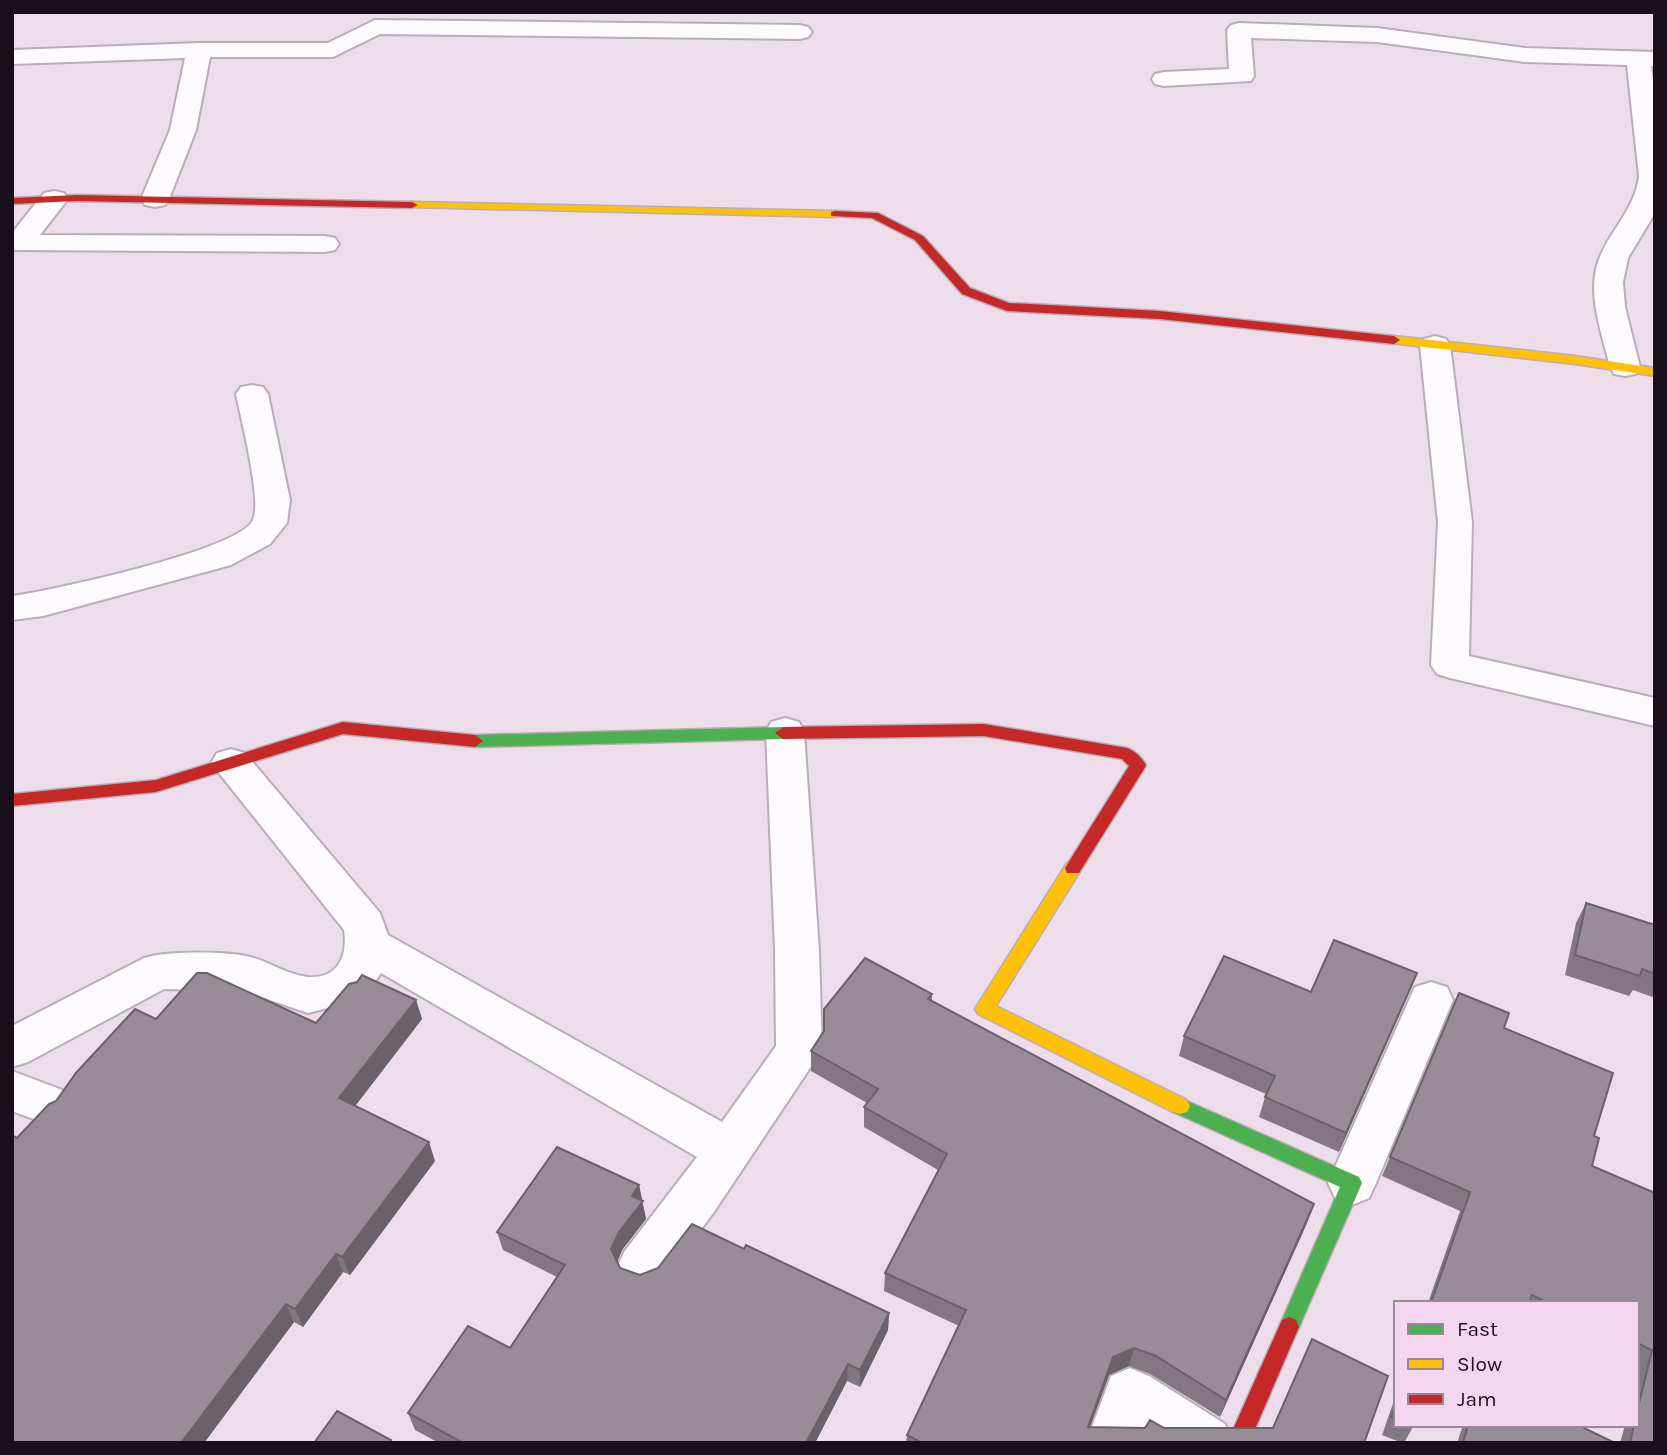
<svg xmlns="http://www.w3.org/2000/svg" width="1667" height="1455" viewBox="0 0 1667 1455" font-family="Karla,sans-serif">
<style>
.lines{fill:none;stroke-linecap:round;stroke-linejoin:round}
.street-casing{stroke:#b9adb8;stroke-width:4}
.fast-casing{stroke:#b9adb8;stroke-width:3}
.slow-casing{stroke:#b9adb8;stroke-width:3}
.jam-casing{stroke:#b9adb8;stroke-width:3}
.street{fill:#fcfafc;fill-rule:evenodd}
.fast{fill:#4caf50;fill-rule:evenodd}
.slow{fill:#ffc107;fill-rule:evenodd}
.jam{fill:#c62828;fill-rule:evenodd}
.wall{fill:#837881}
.shaded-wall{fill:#6a6269}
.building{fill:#988c96;stroke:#6a6269;stroke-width:2}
</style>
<rect width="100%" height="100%" fill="#edddeb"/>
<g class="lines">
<defs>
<path id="street" d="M375 20 800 25 808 27 812 32 808 37 800 39 380 34 333 57H210L196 130 169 199 165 205 155 207 145 205 141 199 170 130 185 58 12 64V50L199 43H328Z
M1239 23 1377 28 1525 48 1655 52V66H1651L1655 93V213L1628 258 1623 282 1625 307 1640 367 1636 374 1625 376 1614 374 1610 367C1602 333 1586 294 1599 259 1611 229 1635 209 1639 176L1627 65 1525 62 1377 42 1251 38 1254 76 1251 81 1164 86 1155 84 1152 79 1155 74 1164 72 1229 69 1227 30 1231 25Z
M54 191 64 193 68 199 40 235 325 236 335 238 339 244 335 250 325 252 12 250V233L44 193Z
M1435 336 1446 339 1450 345 1472 522 1469 656 1655 698V726L1450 678 1437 674 1431 665 1438 522 1420 345 1424 339Z
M252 385 263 387 268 394 290 500 287 523 270 544 231 565 43 616 12 620V596C50 591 240 550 253 520 262 500 241 419 236 394L241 387Z
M785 718 799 722 804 732 819 951 822 1050 714 1212 660 1284 642 1291 624 1284 617 1268 624 1252 697 1157 381 973 363 999 308 1013 244 991 164 989 28 1062 12 1067V1026L144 958C165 951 223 951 246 956 266 960 287 975 308 977 338 979 348 956 344 930L211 763 217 753 231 749 245 753 380 913 388 935 722 1122 776 1046 775 951 766 732 771 722Z
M1431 982 1447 987 1453 1000 1376 1183 1369 1198 1352 1205 1335 1198 1328 1183 1409 1000 1415 987Z
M12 1071 65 1091 72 1105 65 1119 49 1125 12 1111Z
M1130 1368 1149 1376 1225 1424 1233 1443H1158L1143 1433 1140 1443H1086L1111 1376Z"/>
<path id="fast" d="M783 727 791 733 783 739 475 747 467 741 475 735Z
M1180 1098 1359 1177 1362 1183 1296 1334 1289 1337 1282 1334 1279 1327 1340 1187 1173 1112 1170 1106 1173 1100Z"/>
<path id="slow" d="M412 202 835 211 841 214 835 217 408 207V203Z
M1394 336 1575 356 1655 368V376L1575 364 1390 343V337Z
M1073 861 1079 863 1081 868 1079 873 996 1006 1187 1100 1190 1106 1187 1112 1180 1114 1173 1112 978 1014 975 1009 1067 863Z"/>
<path id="jam" d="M77 195 412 202 418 205 412 208 77 201 12 204V198Z
M835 211 878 213 923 236 970 288 1009 303 1160 311 1394 336 1400 340 1394 344 1160 319 1007 311 962 294 915 240 872 218 831 216V212Z
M343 722 475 735 483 741 475 747 343 734 156 792 12 806V794L156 780Z
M984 724 1127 748C1135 751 1142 758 1146 765L1144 769 1079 873H1067L1065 868 1129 766 1122 759 984 736 783 739 775 733 783 727Z
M1289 1317 1296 1320 1299 1327 1249 1443H1227L1282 1320Z"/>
</defs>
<use href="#street" class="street-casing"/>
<use href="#fast" class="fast-casing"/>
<use href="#slow" class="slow-casing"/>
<use href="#jam" class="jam-casing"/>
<use href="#street" class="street"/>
<use href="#fast" class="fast"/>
<use href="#slow" class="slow"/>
<use href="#jam" class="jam"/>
</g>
<path class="wall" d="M1586 903 1655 925V998L1633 990 1629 996 1565 975 1576 923Z
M1417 973 1339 1152 1259 1117 1266 1094 1179 1056 1184 1036 1311 992Z
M1459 993 1504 1028 1594 1136 1592 1166 1655 1193V1443H1620L1625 1425H1637V1374L1639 1368H1637V1303H1428L1460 1211 1382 1176Z
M932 994V1001L1307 1223 1220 1417 1150 1374 1129 1366 1109 1375 1090 1427 1164 1428 1364 1443H906L907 1435 959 1326 884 1291 885 1273 938 1170 864 1127V1107L867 1103 811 1071V1051Z
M416 1000 422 1019 355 1106 435 1161 350 1275 343 1272 303 1327 294 1322 204 1443H12L17 1138 56 1101 156 1019 316 1023Z
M639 1185 646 1219 622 1250 617 1262 620 1268 640 1275 744 1249 889 1313 888 1330 860 1387 847 1381 815 1443H439L415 1430 408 1413 510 1348 557 1277 503 1250 497 1232Z
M1396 1395V1425H1414L1404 1443H1402L1382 1435Z
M1463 1425H1578L1615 1443H1457Z"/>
<path class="shaded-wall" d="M1417 973 1409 993 1339 1152 1346 1133Z
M416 1000 422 1019 346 1118 339 1098Z
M429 1142 435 1161 350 1275 342 1257Z
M639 1185 646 1219 622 1250 615 1267 611 1249 632 1196Z
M1314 1204 1307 1223 1220 1417 1226 1400Z
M336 1254 343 1272 303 1327 295 1309Z
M286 1304 294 1322 204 1443H181Z
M889 1313 888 1330 860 1387V1370Z
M1134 1348 1129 1366 1109 1375 1084 1443 1088 1427 1113 1357Z
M848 1364 847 1381 815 1443H806Z"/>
<path class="building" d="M1586 903 1655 925V974L1642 969 1640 976 1575 955Z
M1334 940 1417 973 1346 1133 1265 1097 1275 1076 1184 1036 1224 956 1311 992Z
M865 958 932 994 928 999 1314 1204 1226 1400 1156 1356 1134 1348 1113 1357 1088 1427 1145 1428 1150 1420 1164 1428H1273L1312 1339 1388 1376 1364 1443H922L907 1435 966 1310 885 1273 947 1154 864 1107 878 1089 811 1051 824 1031V1009Z
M197 973H207L316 1023 349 984 357 982 362 975 416 1000 339 1098 429 1142 342 1257 336 1254 295 1309 286 1304 181 1443H12V1135L17 1138 49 1104 56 1101 76 1073 135 1009 156 1019Z
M1459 993 1509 1013 1504 1028 1613 1073 1594 1136 1599 1138 1592 1166 1655 1193V1443H1630L1634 1425H1637V1412L1652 1350 1637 1343V1303H1549L1532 1295 1529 1303H1431L1470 1192 1390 1157Z
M557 1147 639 1185 632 1196 643 1201 619 1232 611 1249 620 1268 640 1275 658 1268 692 1224 744 1249 746 1245 889 1313 860 1370 848 1364 806 1443H463L408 1413 468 1326 510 1348 565 1265 497 1232Z
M1396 1405V1419L1391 1417Z
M337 1411 391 1440 389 1443H314Z
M1468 1425H1578L1615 1443H1463Z"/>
<rect width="1667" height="1455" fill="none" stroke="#190f19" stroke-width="28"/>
<rect x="1394" y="1301" width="245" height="126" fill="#f4d6f1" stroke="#9c869b" stroke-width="2"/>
<rect x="1408" y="1324" width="35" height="10" fill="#4caf50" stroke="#9c869b" stroke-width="2"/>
<text x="1457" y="1336" font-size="21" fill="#190f19">Fast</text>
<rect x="1408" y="1359" width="35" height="10" fill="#ffc107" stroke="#9c869b" stroke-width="2"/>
<text x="1457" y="1371" font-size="21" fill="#190f19">Slow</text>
<rect x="1408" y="1394" width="35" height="10" fill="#c62828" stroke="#9c869b" stroke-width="2"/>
<text x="1457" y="1406" font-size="21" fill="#190f19">Jam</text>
</svg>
